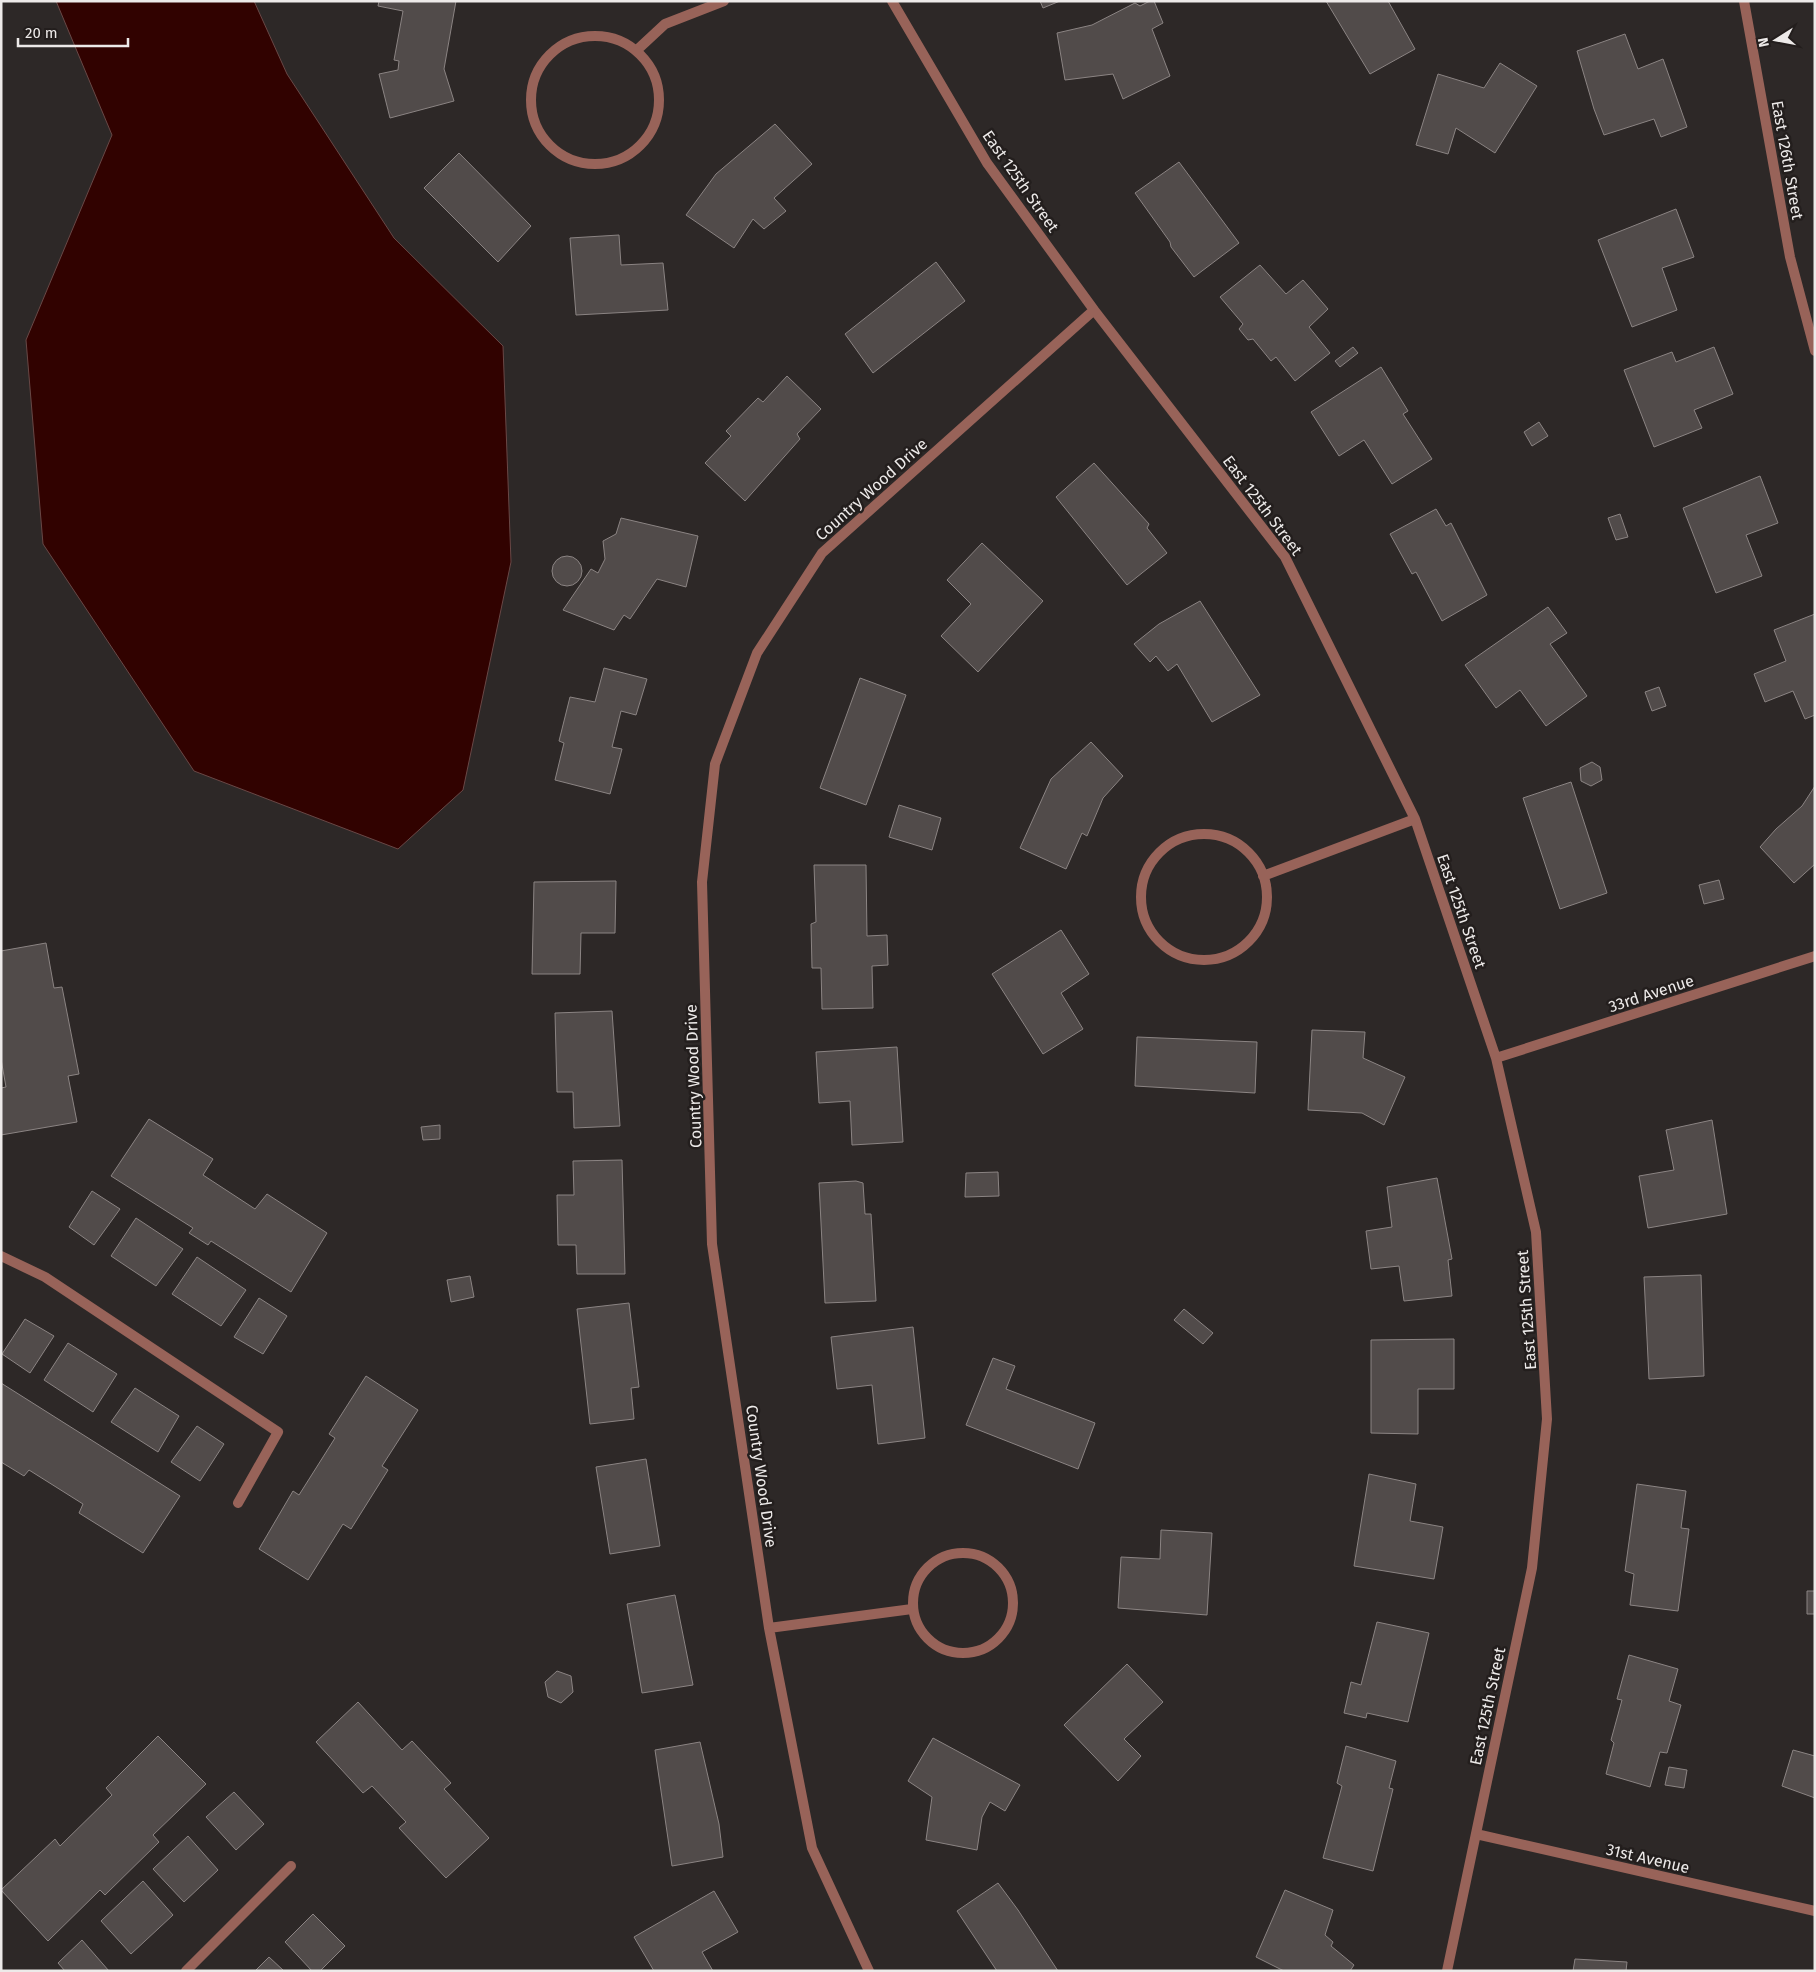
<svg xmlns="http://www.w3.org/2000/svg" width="1816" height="1972" viewBox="0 0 1816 1972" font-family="'Fira Sans',sans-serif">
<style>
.water{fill:#310200;stroke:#694846}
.building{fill:#514b4a;stroke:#8b8483}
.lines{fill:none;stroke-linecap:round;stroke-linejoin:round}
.lane{stroke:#986359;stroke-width:10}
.street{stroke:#986359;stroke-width:10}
.labels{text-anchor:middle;stroke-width:5;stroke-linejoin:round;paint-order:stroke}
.street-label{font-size:16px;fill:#edeae9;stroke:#231e1d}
</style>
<rect width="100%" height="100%" fill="#2d2827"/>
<path class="water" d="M56 1H254L287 74 394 238 503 346 511 562 463 790 398 849 194 771 43 544 26 340 112 135Z"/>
<path class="building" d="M379 1H456L444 69 454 101 390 118 379 74 398 70 399 61 394 60 403 11 378 6Z
M1040 1H1060L1043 8Z
M1150 1H1154L1163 23 1152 29 1170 76 1123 99 1113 74 1065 80 1057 33 1092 25 1135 3 1140 6Z
M1326 1H1388L1415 49 1370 74Z
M1625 34 1638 69 1663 59 1687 127 1661 137 1654 119 1604 135 1594 109 1577 51Z
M1500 63 1537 86 1495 153 1456 128 1448 154 1416 145 1438 74 1484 88Z
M775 124 812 164 774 198 786 211 764 229 753 219 734 248 686 215 716 174Z
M459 153 531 226 498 262 424 188Z
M1179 162 1239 243 1194 277 1171 247 1170 242 1135 193Z
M1676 209 1694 257 1662 268 1677 310 1632 327 1598 240Z
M619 235 621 265 663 263 668 310 576 315 570 238Z
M936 262 965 301 873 373 845 334Z
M1260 265 1286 294 1303 280 1328 309 1309 327 1330 353 1295 381 1276 357 1271 361 1253 339 1248 340 1239 329 1243 324 1220 297Z
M1353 347 1358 353 1340 367 1335 361Z
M1714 347 1733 394 1694 410 1702 428 1654 447 1624 370 1672 352 1676 362Z
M1381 367 1408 411 1403 414 1432 459 1392 484 1364 440 1339 456 1311 412Z
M787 376 821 409 797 434 800 439 745 501 705 463 731 436 726 431 758 398 763 402Z
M1539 422 1548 436 1532 446 1524 432Z
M1094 463 1149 524 1147 528 1167 553 1127 585 1056 497Z
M1760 476 1778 523 1746 535 1762 576 1716 593 1683 508Z
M1436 509 1446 526 1451 523 1487 595 1442 621 1416 572 1412 574 1390 534Z
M1620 514 1628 537 1616 540 1608 518Z
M621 518 698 536 686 587 657 579 630 619 624 615 614 630 563 610 591 569 598 573 605 559 603 541 616 534Z
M982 543 1043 601 978 672 941 636 971 604 947 580Z
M552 571a15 15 0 1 1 30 0a15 15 0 1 1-30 0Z
M1200 601 1260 695 1212 722 1177 664 1168 671 1156 656 1150 662 1134 644 1159 624Z
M1548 607 1567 633 1550 644 1587 696 1546 726 1520 690 1496 708 1465 665Z
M1815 614V715L1805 719 1793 691 1765 702 1754 674 1786 661 1774 630Z
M604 668 647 679 636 715 621 711 612 747 622 749 610 794 555 780 564 743 559 741 570 697 595 702Z
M860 678 906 695 866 805 820 788Z
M1659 687 1666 706 1652 711 1645 692Z
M1091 742 1123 776 1103 798 1087 836 1082 833 1066 869 1020 848 1051 779Z
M1592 762 1600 767 1602 780 1591 786 1581 781 1580 768Z
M1571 782 1607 893 1560 909 1523 798Z
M1815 786V864L1794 883 1760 847 1776 829 1802 806Z
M899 805 941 818 932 850 889 837Z
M814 865H866L867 936 887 935 888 965 872 966 873 1008 822 1009 821 968H812L811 924 816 922Z
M1719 880 1724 899 1704 904 1699 885Z
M616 881 615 933H581L580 974H532L534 882Z
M1061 930 1089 974 1061 993 1083 1029 1043 1054 992 974Z
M46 943 54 988 62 987 79 1074 68 1076 77 1122 1 1135V1088L6 1087 1 1059V951Z
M612 1011 620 1126 574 1128 573 1092H557L555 1013Z
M1312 1030 1365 1032 1363 1058 1405 1077 1384 1125 1362 1113 1308 1110Z
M1137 1037 1257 1042 1255 1093 1135 1086Z
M897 1047 903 1142 852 1145 850 1101 819 1103 816 1052Z
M149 1119 213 1159 203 1175 255 1209 267 1194 327 1233 291 1292 211 1241 208 1245 189 1233 193 1228 111 1176Z
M1712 1120 1727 1214 1648 1228 1639 1176 1674 1170 1666 1130Z
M440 1125V1139L423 1140 421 1127Z
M622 1160 625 1274H577L576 1245H558L557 1195H574L573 1161Z
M998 1172 999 1196 965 1197 966 1173Z
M1437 1178 1452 1259 1448 1260 1452 1296 1404 1301 1399 1266 1371 1269 1366 1231 1392 1227 1387 1187Z
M856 1181 863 1183 865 1214H871L876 1301 825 1303 819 1183Z
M92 1191 120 1209 94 1245 69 1227Z
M136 1218 183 1249 156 1286 111 1256Z
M197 1257 246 1290 221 1326 172 1294Z
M1701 1275 1704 1376 1649 1379 1644 1277Z
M470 1276 474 1297 451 1302 447 1280Z
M259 1298 287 1316 263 1354 234 1337Z
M629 1303 639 1387 631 1388 634 1419 590 1424 577 1309Z
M1184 1309 1213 1333 1203 1344 1174 1320Z
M25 1319 54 1336 30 1373 2 1354Z
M913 1327 925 1438 878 1444 872 1385 837 1389 831 1337Z
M1454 1339V1389H1418V1434L1371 1433V1340Z
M68 1343 117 1374 93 1412 44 1380Z
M993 1358 1015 1366 1006 1389 1095 1423 1078 1469 966 1425Z
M366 1376 418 1410 382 1466 388 1470 351 1529 343 1524 308 1580 259 1549 293 1491 299 1495 335 1438 329 1434Z
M1 1383 180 1496 143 1553 79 1513 83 1504 29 1470 24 1476 1 1462Z
M135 1388 179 1416 158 1452 111 1422Z
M197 1426 224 1444 200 1481 171 1462Z
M646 1459 660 1546 610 1554 596 1467Z
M1369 1474 1416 1484 1410 1521 1443 1527 1434 1579 1354 1566Z
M1637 1484 1686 1491 1681 1528 1689 1529 1678 1611 1630 1605 1634 1574 1625 1571Z
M1161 1530 1212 1533 1207 1615 1118 1608 1121 1557 1160 1559Z
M1807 1591H1815V1614H1807Z
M675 1595 693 1685 642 1693 627 1604Z
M1377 1622 1429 1633 1408 1722 1367 1713 1366 1718 1344 1713 1351 1682 1361 1685Z
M1629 1655 1678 1669 1669 1701 1681 1705 1667 1753 1660 1752 1650 1787 1606 1774 1614 1743 1611 1740 1622 1700 1617 1699Z
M1127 1664 1163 1702 1124 1739 1141 1756 1118 1781 1064 1725Z
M557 1671 571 1676 573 1692 561 1703 548 1697 545 1682Z
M358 1702 402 1750 412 1741 451 1783 444 1789 489 1838 446 1878 399 1828 406 1822 372 1786 363 1793 316 1742Z
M158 1736 206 1784 153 1835 159 1842 105 1895 100 1890 48 1941 1 1890 55 1839 60 1846 112 1795 106 1788Z
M933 1738 1020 1785 1005 1811 990 1802 982 1817 977 1850 926 1840 932 1797 908 1781Z
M700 1742 719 1824 723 1857 672 1866 655 1750Z
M1346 1746 1396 1761 1389 1788 1393 1789 1373 1871 1323 1858 1342 1786 1337 1783Z
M1793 1750 1815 1756V1798L1782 1786Z
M1669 1767 1687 1770 1684 1788 1665 1785Z
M234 1792 264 1824 236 1850 206 1817Z
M188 1836 218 1870 184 1902 153 1869Z
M143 1881 173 1915 131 1954 101 1921Z
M998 1883 1018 1910 1058 1971H997L957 1911Z
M1285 1890 1333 1910 1325 1935 1333 1942 1331 1946 1354 1965 1350 1971H1284L1256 1957Z
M714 1891 738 1932 702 1952 713 1971H654L634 1937Z
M313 1914 345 1946 320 1971H312L285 1942Z
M82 1940 109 1971H65L58 1963Z
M269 1957 284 1971H255Z
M1575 1959 1627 1962 1626 1971H1573Z"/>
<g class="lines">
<path class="lane" d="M1 1256 45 1277 278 1432 238 1503
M186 1971 291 1866"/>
<path class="street" d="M892 1 987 163 1094 310 1285 557 1415 819 1496 1058 1536 1232 1547 1419 1532 1568 1447 1971
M1744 1 1790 257 1815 351
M531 100a64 64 0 1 1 128 0a64 64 0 1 1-128 0Z
M637 50 665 24 724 1
M1141 897a63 63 0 1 1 126 0a63 63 0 1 1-126 0Z
M1263 876 1415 819
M1496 1058 1815 956
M913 1603a50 50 0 1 1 100 0a50 50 0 1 1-100 0Z
M769 1628 912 1609
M1476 1834 1815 1911
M869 1971 812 1848 769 1628 712 1244 702 882 715 764 757 653 822 553 1094 310"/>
</g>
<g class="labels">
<g class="street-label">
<text transform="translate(1788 160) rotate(80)" y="6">East 126th Street</text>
<text transform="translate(1021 181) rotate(55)" y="6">East 125th Street</text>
<text transform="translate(871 489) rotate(-42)" y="6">Country Wood Drive</text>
<text transform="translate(1263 505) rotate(53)" y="6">East 125th Street</text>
<text transform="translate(1462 911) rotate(71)" y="6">East 125th Street</text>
<text transform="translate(1651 993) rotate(-18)" y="6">33rd Avenue</text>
<text transform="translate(693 1076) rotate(-92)" y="6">Country Wood Drive</text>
<text transform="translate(1526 1310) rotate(-94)" y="6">East 125th Street</text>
<text transform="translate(762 1476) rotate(82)" y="6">Country Wood Drive</text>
<text transform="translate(1487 1706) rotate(-78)" y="6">East 125th Street</text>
<text transform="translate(1648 1858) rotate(13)" y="6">31st Avenue</text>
</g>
</g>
<rect width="1816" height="1972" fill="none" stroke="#edeae9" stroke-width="5"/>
<g transform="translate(1776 40) rotate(259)" stroke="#231e1d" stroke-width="4" paint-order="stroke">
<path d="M0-4L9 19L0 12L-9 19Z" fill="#edeae9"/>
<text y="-8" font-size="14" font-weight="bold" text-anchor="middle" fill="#edeae9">N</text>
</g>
<path d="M18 38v8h110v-8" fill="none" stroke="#edeae9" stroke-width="2.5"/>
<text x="25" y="38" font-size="15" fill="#edeae9" stroke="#231e1d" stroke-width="4" paint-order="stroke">20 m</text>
</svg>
